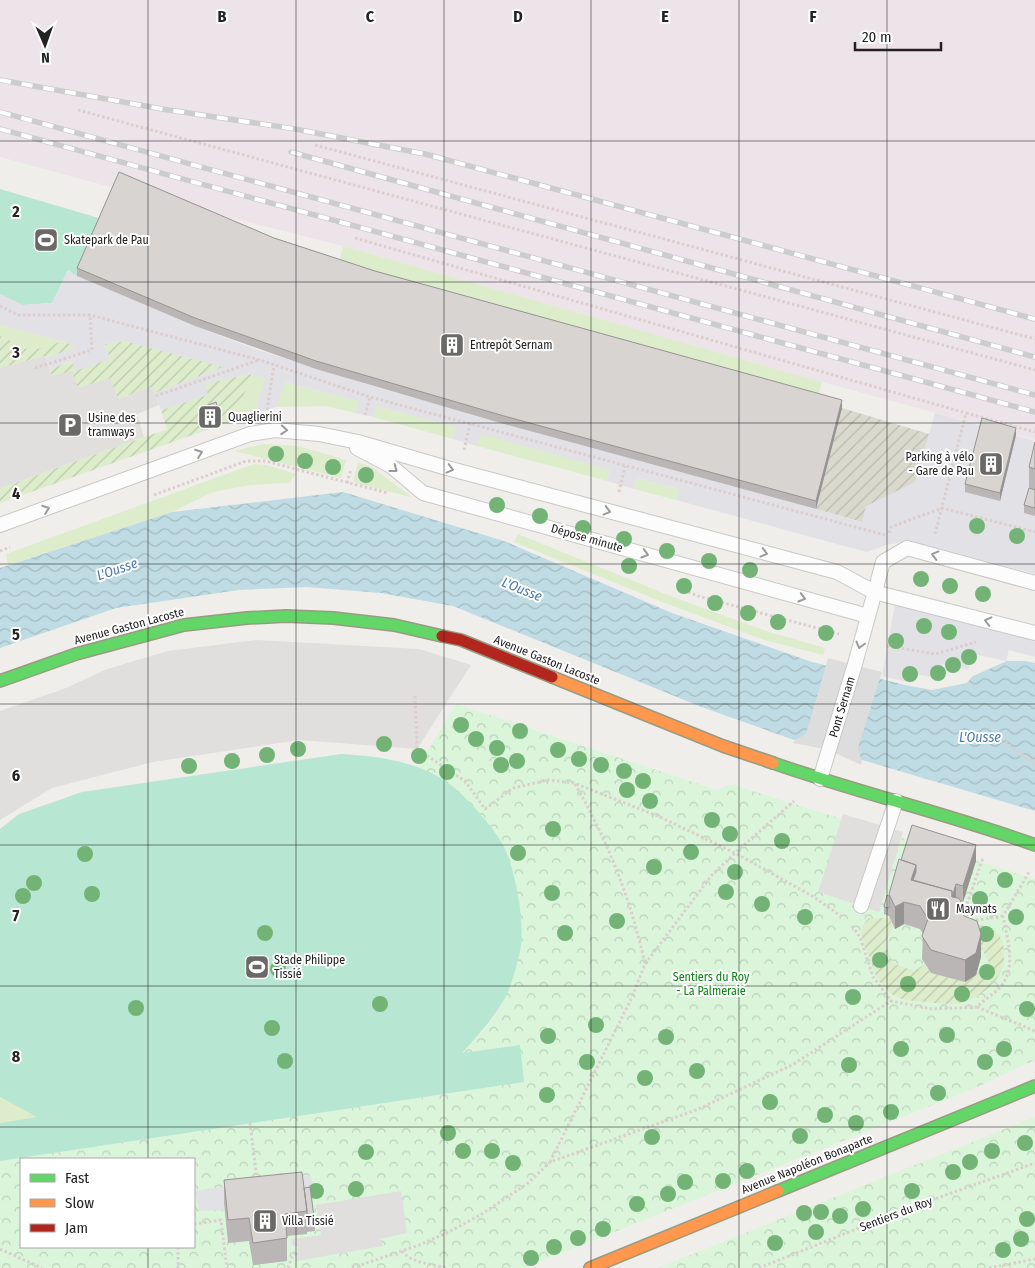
<svg xmlns="http://www.w3.org/2000/svg" width="1035" height="1268" viewBox="0 0 1035 1268" font-family="'Fira Sans Condensed',sans-serif">
<style>
.railway{fill:#ede4e9}
.construction{fill:url(#construction-furrows)}
.grass{fill:#ddeccb}
.park{fill:url(#park-crowns);fill-rule:evenodd}
.garden{fill:url(#garden-furrows)}
.pitch{fill:#b7e6d2}
.parking{fill:#e0dfde}
.plaza{fill:#e2e1e5}
.water{fill:url(#water-waves)}
.pier{fill:#dedddd}
.lines{fill:none;stroke-linecap:round;stroke-linejoin:round}
.lane-casing{stroke:#c9c8c7;stroke-width:16}
.fast-casing{stroke:#999a82;stroke-width:14}
.slow-casing{stroke:#999a82;stroke-width:14}
.jam-casing{stroke:#999a82;stroke-width:14}
.path{stroke:#dccecd;stroke-width:3;stroke-dasharray:2.5 2.5;stroke-linecap:butt}
.lane{stroke:#fdfcfc;stroke-width:14}
.fast{stroke:#63d668;stroke-width:11}
.slow{stroke:#ff974d;stroke-width:11}
.jam{stroke:#b3261e;stroke-width:11}
.rail-casing{stroke:#ccc;stroke-width:5.5}
.rail{stroke:#fff;stroke-width:4;stroke-dasharray:11;stroke-linecap:butt}
.tree{fill:#73b476}
.wall{fill:#b9b6b5}
.shaded-wall{fill:#969493}
.building{fill:#d7d4d2;stroke:#969493}
.oneway{stroke:#9a9a9a}
.grid{fill:none;stroke:#222;stroke-width:1;stroke-opacity:0.55}
.labels{text-anchor:middle;stroke-width:4;stroke-linejoin:round;paint-order:stroke}
.poi-label{font-size:12px;fill:#222;stroke:#fff;text-anchor:start}
.street-label{font-size:12px;fill:#222;stroke:#fff}
.park-label{font-size:12px;fill:#0c8416;stroke:#fff}
.water-label{font-size:14px;font-style:italic;fill:#4a7aab;stroke:#fff}
.grid-label{font-size:16px;text-anchor:middle;font-weight:bold;fill:#222;stroke:#fff;stroke-width:4;stroke-linejoin:round;paint-order:stroke}
</style>
<defs>
<pattern id="construction-furrows" width="10" height="10" patternUnits="userSpaceOnUse" patternTransform="scale(1.25)"><rect width="10" height="10" fill="#d9d9cd"/><path d="M-1 1l2-2M0 10L10 0M9 11l2-2" fill="none" stroke="#babab0"/></pattern>
<pattern id="park-crowns" width="20" height="18" patternUnits="userSpaceOnUse" patternTransform="scale(1.25)"><rect width="20" height="18" fill="#daf5da"/><path d="M2 6a3 3 0 1 1 6 0M12 15a3 3 0 1 1 6 0" fill="none" stroke="#bbd2bb"/></pattern>
<pattern id="garden-furrows" width="10" height="10" patternUnits="userSpaceOnUse" patternTransform="scale(1.25)"><rect width="10" height="10" fill="#ddeccb"/><path d="M-1 1l2-2M0 10L10 0M9 11l2-2" fill="none" stroke="#bdcaae"/></pattern>
<pattern id="water-waves" width="16" height="10" patternUnits="userSpaceOnUse" patternTransform="scale(1.25)"><rect width="16" height="10" fill="#bfdbe3"/><path d="M0 5q4-4 8 0t8 0" fill="none" stroke="#a4bcc2"/></pattern>
</defs>
<rect width="100%" height="100%" fill="#f0eeeb"/>
<path class="railway" d="M0 0H1035V440L822 382 343 246 114 188 0 157Z"/>
<path class="construction" d="M842 408 929 434 916 483 862 522 816 509Z"/>
<path class="grass" d="M343 246 822 382 817 401 338 267Z
M0 325 63 341 31 351 0 336Z
M253 375 265 378 255 413 232 421Z
M284 382 359 401 355 413 325 406 277 407Z
M376 406 457 427 453 439 373 417Z
M481 433 610 470 607 481 477 446Z
M264 444 298 446 346 460 341 478 234 451Z
M358 462 373 468 408 494 410 497 353 482Z
M254 464 266 465 296 474 289 483 251 485 213 492 172 512 8 565 6 554Z
M637 478 679 489 676 500 634 489Z
M518 534 668 595 766 631 825 648 823 655 764 640 665 603 514 542Z
M0 1097 38 1117 0 1123Z"/>
<path class="park" d="M456 704 717 790 730 784 1035 879V1060L968 1091 524 1268H0V1161L524 1082 462 1053 487 1027 498 1011 509 990 521 944 519 904 447 782 418 767ZM21 1159H194V1247H21Z
M1035 1117V1268H658Z"/>
<path class="garden" d="M0 336 31 351 63 341 78 347 46 358 45 356 0 368Z
M124 341 224 367 155 393 152 387 118 399 78 388 52 377 50 369 72 361 75 370 109 359 105 344Z
M249 374 253 375 232 421 0 503V488L167 429 161 410 207 395 204 384Z
M889 916 894 927C882 942 886 948 894 964L914 971 925 964 931 973 965 982 990 965 978 941 980 934 993 930C1001 936 1004 943 1004 953 1007 980 978 1002 953 1004 944 1004 935 1003 926 1002 911 1001 894 1000 884 987 876 979 873 967 869 957 863 942 856 931 869 918H889Z"/>
<path class="pitch" d="M0 189 102 219 77 276 68 270 52 303 22 305 0 294Z
M341 754C377 756 416 761 447 782 465 795 497 830 506 851 516 875 524 919 521 945 519 958 513 980 508 992 496 1016 480 1033 462 1053L520 1045 524 1082 0 1161V1123L37 1117 0 1097V829L19 814 82 792Z"/>
<path class="parking" d="M45 356 52 376 72 371 78 388 110 378 118 399 152 387 159 405 137 414 144 437 0 488V368Z
M257 640 419 649 471 665 417 749 299 740 153 762 52 788 0 820V711L66 688 107 669 168 651Z
M843 814 903 832 879 912 818 892Z
M401 1191 407 1233 380 1239 383 1246 296 1261 298 1247 292 1245 291 1239 321 1235 316 1205Z"/>
<path class="plaza" d="M68 270 77 276 195 326 255 349 382 389 862 522 866 506 915 482 935 413 1035 441V574L910 541 886 545 867 552 844 546 676 500 679 489 637 478 634 489 607 481 610 470 481 434 477 446 453 439 456 427 376 406 373 417 355 413 358 401 285 382 277 407 255 413 265 378 249 374 205 384 208 395 161 410 155 393 223 367 124 341 105 344 110 359 75 371 71 361 50 369 46 358 77 347 63 341 0 325V294L22 305 52 303Z
M895 604 1035 640V657L1009 650 1006 661 974 654 968 670 942 664 938 679 913 673 911 683 882 676Z
M311 1175 314 1198 224 1203 225 1210 199 1211 195 1191 257 1181Z"/>
<path class="water" d="M343 492 504 541 672 613 812 662 905 685 932 690 967 683 973 676 1007 661H1025L1035 663V811L791 739 699 706 453 606 381 593 307 587 239 590 116 608 0 648V568L172 512Z"/>
<path class="pier" d="M828 658 882 672 858 748 862 762 861 765 829 750 793 743 795 740 806 734Z"/>
<g class="lines">
<defs>
<path id="lane" d="M357 448 391 466 423 493 868 616
M0 525 250 434 275 430 319 434 358 442 447 468 837 572 874 592 1035 633
M820 779 855 664 883 562 907 548 1035 583
M861 906 896 801"/>
<path id="fast" d="M0 681 76 654 184 625 247 618 286 616 333 618 394 625 442 636
M773 763C859 793 949 814 1035 845
M778 1191 1035 1086"/>
<path id="slow" d="M552 677 723 746 773 763
M590 1268 778 1191"/>
<path id="jam" d="M442 636 461 640 552 677"/>
</defs>
<use href="#lane" class="lane-casing"/>
<use href="#fast" class="fast-casing"/>
<use href="#slow" class="slow-casing"/>
<use href="#jam" class="jam-casing"/>
<path class="path" d="M78 110 1035 370
M315 145 1035 339
M355 238 966 413
M0 306 18 315H90L260 360 370 397 885 535
M35 368 92 350 90 315
M156 396 259 360
M267 410 274 365
M365 415 370 397
M464 450 470 424
M347 483 351 469
M619 492 625 466
M154 495 246 461H265L388 493
M889 533 891 527 942 508 1035 532
M935 534 966 413 1035 432
M0 551 10 547
M679 588 698 596 839 634
M887 646 935 654 976 642
M415 696 417 749 465 781 485 809 513 788 548 780 574 783 660 817 735 853 814 897 842 917
M1005 742 1035 765
M575 784C608 841 631 900 645 964
M962 918 983 858
M971 921 1003 916
M852 926 860 937 873 977 891 1001 932 1009 977 1007C984 1000 994 994 1001 986 1017 966 1007 938 1003 916L1029 872
M977 1007 1035 1031
M250 1123 257 1180
M550 1162 632 997 645 964 711 876 735 853 794 801
M194 1224 221 1220 227 1268
M178 1247V1268
M0 1249 42 1268
M402 1251C411 1263 432 1264 446 1268
M288 1268 292 1257 297 1252
M352 1268 419 1245 447 1233 480 1215 527 1184 550 1162 696 1110 792 1065 891 1001
M759 1268 904 1210 1035 1163
M989 1268 1035 1259"/>
<use href="#lane" class="lane"/>
<use href="#fast" class="fast"/>
<use href="#slow" class="slow"/>
<use href="#jam" class="jam"/>
<defs>
<path id="rail" d="M0 80 162 109 295 129 425 154 1035 319
M0 112 1035 395
M0 129 1035 412
M291 152 1035 357"/>
</defs>
<use href="#rail" class="rail-casing"/>
<use href="#rail" class="rail"/>
</g>
<g class="tree">
<circle cx="276" cy="454" r="8"/>
<circle cx="305" cy="461" r="8"/>
<circle cx="333" cy="467" r="8"/>
<circle cx="366" cy="475" r="8"/>
<circle cx="497" cy="505" r="8"/>
<circle cx="540" cy="516" r="8"/>
<circle cx="977" cy="526" r="8"/>
<circle cx="583" cy="528" r="8"/>
<circle cx="1017" cy="536" r="8"/>
<circle cx="624" cy="539" r="8"/>
<circle cx="667" cy="551" r="8"/>
<circle cx="709" cy="561" r="8"/>
<circle cx="629" cy="566" r="8"/>
<circle cx="750" cy="570" r="8"/>
<circle cx="921" cy="579" r="8"/>
<circle cx="684" cy="586" r="8"/>
<circle cx="950" cy="586" r="8"/>
<circle cx="983" cy="594" r="8"/>
<circle cx="715" cy="603" r="8"/>
<circle cx="748" cy="613" r="8"/>
<circle cx="778" cy="622" r="8"/>
<circle cx="924" cy="626" r="8"/>
<circle cx="949" cy="632" r="8"/>
<circle cx="826" cy="633" r="8"/>
<circle cx="896" cy="641" r="8"/>
<circle cx="969" cy="657" r="8"/>
<circle cx="953" cy="665" r="8"/>
<circle cx="938" cy="673" r="8"/>
<circle cx="910" cy="674" r="8"/>
<circle cx="461" cy="725" r="8"/>
<circle cx="520" cy="731" r="8"/>
<circle cx="476" cy="739" r="8"/>
<circle cx="384" cy="744" r="8"/>
<circle cx="497" cy="748" r="8"/>
<circle cx="298" cy="749" r="8"/>
<circle cx="558" cy="750" r="8"/>
<circle cx="267" cy="755" r="8"/>
<circle cx="419" cy="756" r="8"/>
<circle cx="579" cy="759" r="8"/>
<circle cx="232" cy="761" r="8"/>
<circle cx="517" cy="761" r="8"/>
<circle cx="501" cy="765" r="8"/>
<circle cx="601" cy="765" r="8"/>
<circle cx="189" cy="766" r="8"/>
<circle cx="624" cy="771" r="8"/>
<circle cx="447" cy="772" r="8"/>
<circle cx="643" cy="781" r="8"/>
<circle cx="627" cy="790" r="8"/>
<circle cx="650" cy="801" r="8"/>
<circle cx="712" cy="820" r="8"/>
<circle cx="553" cy="829" r="8"/>
<circle cx="730" cy="834" r="8"/>
<circle cx="782" cy="841" r="8"/>
<circle cx="691" cy="852" r="8"/>
<circle cx="518" cy="853" r="8"/>
<circle cx="85" cy="854" r="8"/>
<circle cx="654" cy="867" r="8"/>
<circle cx="735" cy="872" r="8"/>
<circle cx="1005" cy="880" r="8"/>
<circle cx="34" cy="883" r="8"/>
<circle cx="726" cy="892" r="8"/>
<circle cx="552" cy="893" r="8"/>
<circle cx="92" cy="894" r="8"/>
<circle cx="23" cy="896" r="8"/>
<circle cx="980" cy="899" r="8"/>
<circle cx="762" cy="904" r="8"/>
<circle cx="805" cy="917" r="8"/>
<circle cx="1016" cy="917" r="8"/>
<circle cx="617" cy="921" r="8"/>
<circle cx="265" cy="933" r="8"/>
<circle cx="565" cy="933" r="8"/>
<circle cx="986" cy="934" r="8"/>
<circle cx="880" cy="960" r="8"/>
<circle cx="278" cy="969" r="8"/>
<circle cx="987" cy="972" r="8"/>
<circle cx="908" cy="984" r="8"/>
<circle cx="962" cy="994" r="8"/>
<circle cx="853" cy="997" r="8"/>
<circle cx="380" cy="1004" r="8"/>
<circle cx="136" cy="1008" r="8"/>
<circle cx="1027" cy="1009" r="8"/>
<circle cx="596" cy="1025" r="8"/>
<circle cx="272" cy="1028" r="8"/>
<circle cx="947" cy="1035" r="8"/>
<circle cx="548" cy="1036" r="8"/>
<circle cx="666" cy="1037" r="8"/>
<circle cx="901" cy="1049" r="8"/>
<circle cx="1004" cy="1049" r="8"/>
<circle cx="285" cy="1061" r="8"/>
<circle cx="587" cy="1062" r="8"/>
<circle cx="985" cy="1062" r="8"/>
<circle cx="849" cy="1065" r="8"/>
<circle cx="697" cy="1071" r="8"/>
<circle cx="645" cy="1078" r="8"/>
<circle cx="938" cy="1093" r="8"/>
<circle cx="547" cy="1095" r="8"/>
<circle cx="770" cy="1102" r="8"/>
<circle cx="891" cy="1112" r="8"/>
<circle cx="825" cy="1115" r="8"/>
<circle cx="856" cy="1123" r="8"/>
<circle cx="448" cy="1133" r="8"/>
<circle cx="800" cy="1136" r="8"/>
<circle cx="652" cy="1137" r="8"/>
<circle cx="1025" cy="1143" r="8"/>
<circle cx="463" cy="1151" r="8"/>
<circle cx="492" cy="1151" r="8"/>
<circle cx="992" cy="1151" r="8"/>
<circle cx="366" cy="1152" r="8"/>
<circle cx="970" cy="1162" r="8"/>
<circle cx="513" cy="1163" r="8"/>
<circle cx="747" cy="1171" r="8"/>
<circle cx="953" cy="1172" r="8"/>
<circle cx="723" cy="1181" r="8"/>
<circle cx="685" cy="1182" r="8"/>
<circle cx="356" cy="1189" r="8"/>
<circle cx="316" cy="1191" r="8"/>
<circle cx="912" cy="1191" r="8"/>
<circle cx="668" cy="1194" r="8"/>
<circle cx="637" cy="1204" r="8"/>
<circle cx="863" cy="1209" r="8"/>
<circle cx="821" cy="1212" r="8"/>
<circle cx="804" cy="1213" r="8"/>
<circle cx="840" cy="1216" r="8"/>
<circle cx="1027" cy="1219" r="8"/>
<circle cx="603" cy="1229" r="8"/>
<circle cx="816" cy="1232" r="8"/>
<circle cx="578" cy="1238" r="8"/>
<circle cx="1021" cy="1239" r="8"/>
<circle cx="775" cy="1243" r="8"/>
<circle cx="554" cy="1247" r="8"/>
<circle cx="1003" cy="1250" r="8"/>
<circle cx="531" cy="1258" r="8"/>
</g>
<path class="wall" d="M274 238 375 271 842 408 816 509 504 424 316 369 195 326 77 276V268Z
M201 408 219 419 203 424 201 415Z
M1016 435 1000 501 965 492V484Z
M1035 442V516L1024 513V505L1029 488V467Z
M901 860 976 861 963 902 961 901V911L981 957 976 975 965 982 931 973 922 959 923 934 920 929 904 924 895 929 889 916 884 914V907L889 896V894Z
M224 1180 304 1188 315 1224V1231L307 1232V1234L287 1236V1261L253 1265 249 1241 228 1243 224 1203Z"/>
<path class="shaded-wall" d="M842 400V408L816 509V501Z
M219 411V419L203 424V416Z
M1016 428V435L1000 501V493Z
M976 845V861L963 902V886Z
M916 865V887L911 880Z
M956 884V899L952 898Z
M904 902V924L895 929V907Z
M981 934V957L976 975 965 982V960Z"/>
<path class="building" d="M119 172 274 238 375 271 842 400 816 501 504 416 316 361 195 318 77 268Z
M216 402 219 411 203 416 201 408Z
M982 418 1016 428 1000 493 965 484Z
M1035 442V469L1029 467Z
M1029 488 1035 490V508L1024 505Z
M912 825 976 845 963 886 956 884 952 897V891L913 880 916 872V865L901 860Z
M899 859 916 865 911 880 952 891V897L958 898 961 901V911L964 916 977 921 981 934 976 953 965 960 931 950 922 936 928 919 920 906 904 902 895 907 889 894Z
M887 895 889 896V908L884 907Z
M302 1172 307 1211 285 1214 287 1238 253 1243 249 1218 228 1220 224 1180Z
M310 1187 315 1224H307V1211L304 1188Z"/>
<defs><path id="oneway-chevron" d="M-2-3.5L2.5 0L-2 3.5" fill="none" stroke-width="1.6" stroke-linecap="round" stroke-linejoin="round" transform="scale(1.25)"/></defs>
<g class="oneway">
<use href="#oneway-chevron" transform="translate(284 430) rotate(4)"/>
<use href="#oneway-chevron" transform="translate(199 453) rotate(-20)"/>
<use href="#oneway-chevron" transform="translate(394 469) rotate(37)"/>
<use href="#oneway-chevron" transform="translate(450 469) rotate(15)"/>
<use href="#oneway-chevron" transform="translate(46 509) rotate(-20)"/>
<use href="#oneway-chevron" transform="translate(607 511) rotate(15)"/>
<use href="#oneway-chevron" transform="translate(764 553) rotate(15)"/>
<use href="#oneway-chevron" transform="translate(645 554) rotate(16)"/>
<use href="#oneway-chevron" transform="translate(935 555) rotate(-165)"/>
<use href="#oneway-chevron" transform="translate(802 598) rotate(16)"/>
<use href="#oneway-chevron" transform="translate(988 621) rotate(-166)"/>
<use href="#oneway-chevron" transform="translate(860 645) rotate(105)"/>
</g>
<path class="grid" d="M148 0V1159M296 0V1268M444 0V1268M591 0V1268M739 0V1268M887 0V1268M0 141H1035M0 282H1035M0 423H1035M0 564H1035M0 704H1035M0 845H1035M0 986H1035M0 1127H1035M148 1247V1268"/>
<defs>
<symbol id="stadium-square" viewBox="-11 -11 22 22"><rect x="-9" y="-9" width="18" height="18" rx="4" fill="#6a6968" stroke="#fff"/><path d="M0-5a6.5 5 0 1 0 0 10a6.5 5 0 1 0 0-10ZM-3.5-1.8h7v3.6h-7Z" fill="#fff"/></symbol>
<symbol id="building-square" viewBox="-11 -11 22 22"><rect x="-9" y="-9" width="18" height="18" rx="4" fill="#6a6968" stroke="#fff"/><path d="M-4-6H4V6H1V3H-1V6H-4ZM-2.5-4.3h1.7v1.8h-1.7ZM.8-4.3h1.7v1.8H.8ZM-2.5-1h1.7V.8h-1.7ZM.8-1h1.7V.8H.8Z" fill="#fff"/></symbol>
<symbol id="parking-square" viewBox="-11 -11 22 22"><rect x="-9" y="-9" width="18" height="18" rx="4" fill="#6a6968" stroke="#fff"/><path d="M-3.5-5.5H1a3.5 3.5 0 0 1 0 7H-1V5.5H-3.5ZM-1-3.4V-.6H.8a1.4 1.4 0 0 0 0-2.8Z" fill="#fff"/></symbol>
<symbol id="restaurant-square" viewBox="-11 -11 22 22"><rect x="-9" y="-9" width="18" height="18" rx="4" fill="#6a6968" stroke="#fff"/><path d="M-5-6h1v4h1v-4h1v4h1v-4h1v5L-1.5 .5V6h-2V.5L-5-1ZM5-6V6H3V1.5H1.5Q1.5-4 5-6Z" fill="#fff"/></symbol>
</defs>
<g fill-rule="evenodd">
<use href="#stadium-square" x="32" y="226" width="28" height="28"/>
<use href="#building-square" x="438" y="331" width="28" height="28"/>
<use href="#building-square" x="196" y="403" width="28" height="28"/>
<use href="#parking-square" x="56" y="411" width="28" height="28"/>
<use href="#building-square" x="977" y="450" width="28" height="28"/>
<use href="#restaurant-square" x="924" y="895" width="28" height="28"/>
<use href="#stadium-square" x="243" y="953" width="28" height="28"/>
<use href="#building-square" x="251" y="1207" width="28" height="28"/>
</g>
<g class="labels">
<g class="poi-label">
<text x="64" y="244">Skatepark de Pau</text>
<text x="470" y="349">Entrepôt Sernam</text>
<text x="228" y="421">Quaglierini</text>
<text x="88" y="422">Usine des<tspan x="88" dy="14">tramways</tspan></text>
<text x="974" y="461" text-anchor="end">Parking à vélo<tspan x="974" dy="14">- Gare de Pau</tspan></text>
<text x="956" y="913">Maynats</text>
<text x="274" y="964">Stade Philippe<tspan x="274" dy="14">Tissié</tspan></text>
<text x="282" y="1225">Villa Tissié</text>
</g>
<g class="street-label">
<text transform="translate(587 538) rotate(16)" y="4">Dépose minute</text>
<text transform="translate(129 626) rotate(-15)" y="4">Avenue Gaston Lacoste</text>
<text transform="translate(547 660) rotate(22)" y="4">Avenue Gaston Lacoste</text>
<text transform="translate(842 707) rotate(-73)" y="4">Pont Sernam</text>
<text transform="translate(807 1164) rotate(-22)" y="4">Avenue Napoléon Bonaparte</text>
<text transform="translate(896 1214) rotate(-21)" y="4">Sentiers du Roy</text>
</g>
<g class="park-label">
<text x="711" y="981">Sentiers du Roy<tspan x="711" dy="14">- La Palmeraie</tspan></text>
</g>
<g class="water-label">
<text transform="translate(117 569) rotate(-19)" y="5">L'Ousse</text>
<text transform="translate(522 589) rotate(22)" y="5">L'Ousse</text>
<text x="980" y="742">L'Ousse</text>
</g>
</g>
<g class="grid-label">
<text x="222" y="22">B</text>
<text x="370" y="22">C</text>
<text x="518" y="22">D</text>
<text x="665" y="22">E</text>
<text x="813" y="22">F</text>
<text x="16" y="217">2</text>
<text x="16" y="358">3</text>
<text x="16" y="499">4</text>
<text x="16" y="640">5</text>
<text x="16" y="781">6</text>
<text x="16" y="921">7</text>
<text x="16" y="1062">8</text>
</g>
<rect x="20" y="1158" width="175" height="90" fill="#ffffff" stroke="#a7a7a7"/>
<rect x="30" y="1174" width="25" height="8" fill="#63d668" stroke="#a7a7a7"/>
<text x="65" y="1183" font-size="15" fill="#222222">Fast</text>
<rect x="30" y="1199" width="25" height="8" fill="#ff974d" stroke="#a7a7a7"/>
<text x="65" y="1208" font-size="15" fill="#222222">Slow</text>
<rect x="30" y="1224" width="25" height="8" fill="#b3261e" stroke="#a7a7a7"/>
<text x="65" y="1233" font-size="15" fill="#222222">Jam</text>
<g transform="translate(45 45) rotate(178)" stroke="#ffffff" stroke-width="4" paint-order="stroke">
<path d="M0-4L9 19L0 12L-9 19Z" fill="#222222"/>
<text y="-8" font-size="14" font-weight="bold" text-anchor="middle" fill="#222222">N</text>
</g>
<path d="M855 42v8h86v-8" fill="none" stroke="#222222" stroke-width="2.5"/>
<text x="862" y="42" font-size="15" fill="#222222" stroke="#ffffff" stroke-width="4" paint-order="stroke">20 m</text>
</svg>
